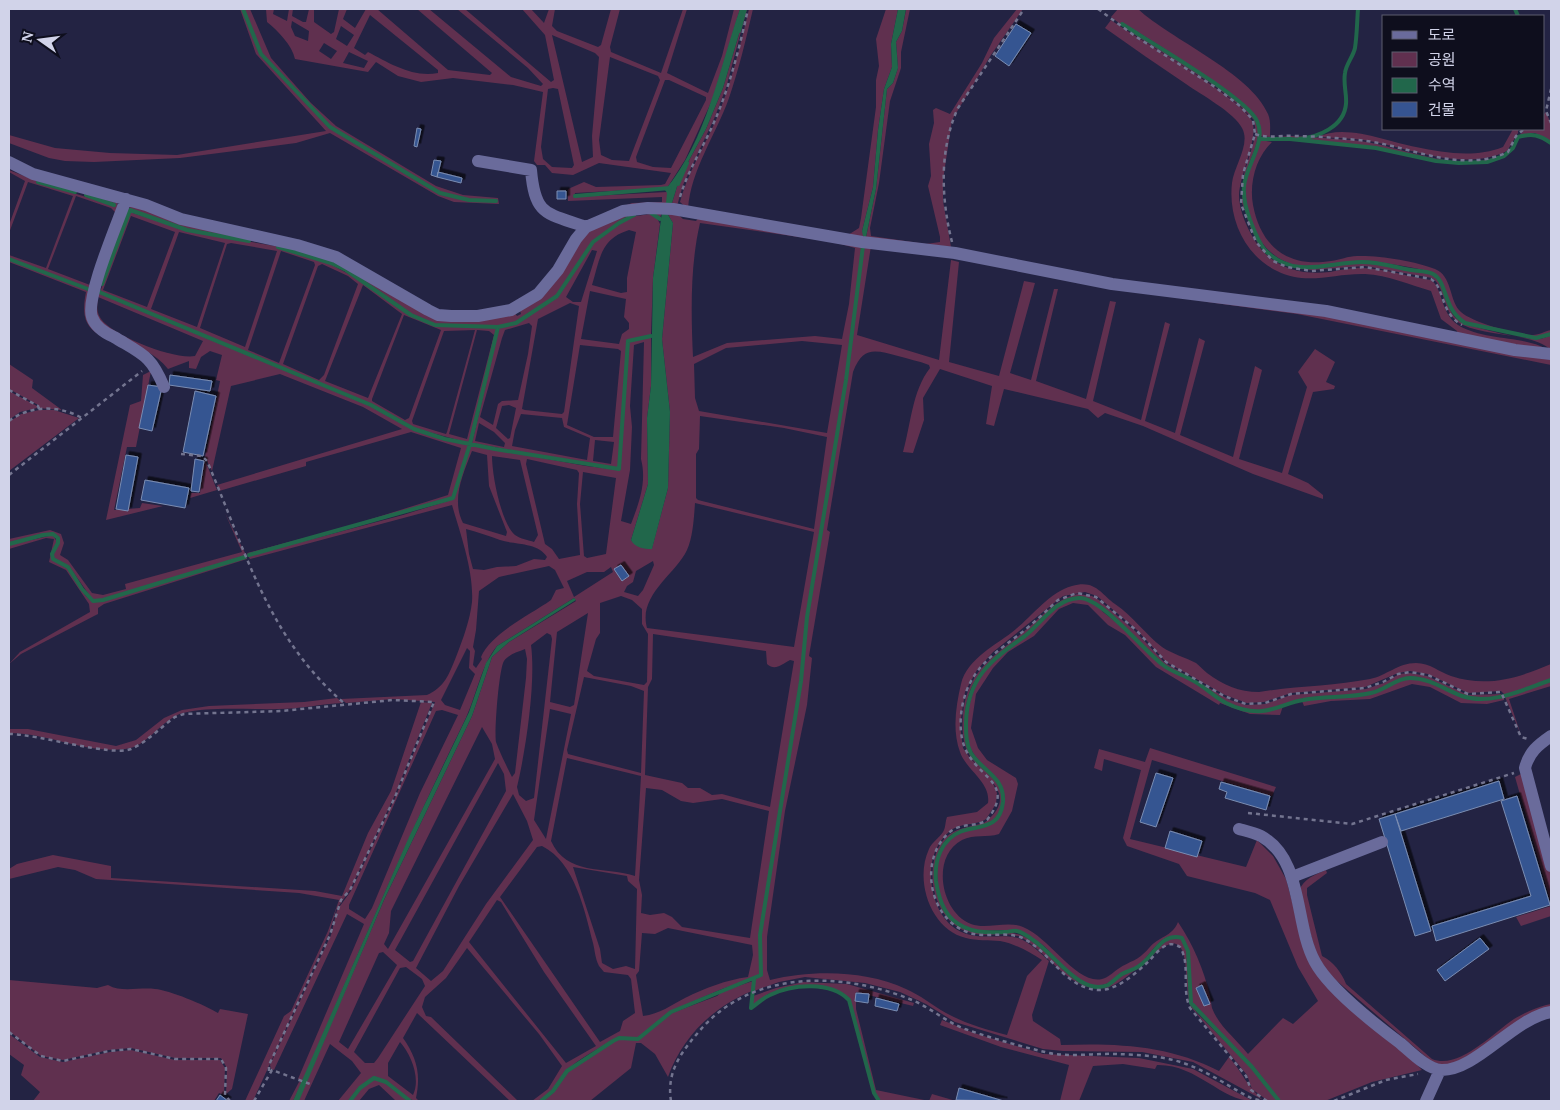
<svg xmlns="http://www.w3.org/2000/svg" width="1560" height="1110" viewBox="0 0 1560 1110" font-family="'PT Serif','Noto Sans KR',serif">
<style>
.green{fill:#60304f;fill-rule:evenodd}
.water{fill:#21674b}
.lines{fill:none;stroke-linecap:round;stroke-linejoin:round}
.stream{stroke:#21674b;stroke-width:4}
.building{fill:#365491;stroke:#7a8db2;filter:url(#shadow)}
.path{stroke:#73748f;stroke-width:2.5;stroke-dasharray:4 4;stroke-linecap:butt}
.minor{stroke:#6a6b9b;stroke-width:12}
</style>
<defs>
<filter id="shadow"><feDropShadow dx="3.5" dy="-3.5" stdDeviation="0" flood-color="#0009"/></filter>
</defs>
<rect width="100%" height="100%" fill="#232343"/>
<path class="green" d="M240 9H242L260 55 329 128 439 194 469 201H498L469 199 440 192 330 126 262 54 244 9H250L271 58 311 103 336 126 436 186 463 195 498 198 499 204 454 202 438 196 330 133 296 143 180 158 94 162 65 161 49 158 9 143V135L55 148 110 153 177 155 326 131 256 54Z
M266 9H274L273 14 287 21 289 9H293L292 16 303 22H306L309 9H314V22L331 34 334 32 339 9H347L343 19 355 28 366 9H377L448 70 490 75 492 73 417 9H429L511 77 541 86 543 84 528 68 457 9H465L551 82 554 80 545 35 522 9H531L544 23 549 9H555L552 26 557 31 598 47 601 45 611 9H620L610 47 611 52 661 73 683 9H687L667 73 708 93 722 56 734 9H740L713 98 685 160 667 188 575 193 574 197 667 192 672 203 680 177 706 129 723 88 739 34 743 11 747 9 726 88 714 119 683 185 677 206 594 220H577H588L632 203 662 202V197L568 201V189L584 182 596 187 661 185 665 184 671 173 599 163 573 175 552 173 545 165H537L534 161 543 92 513 85 453 78 421 82 398 76 376 62 368 72 295 59C292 45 278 31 267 22ZM370 15 438 70V73C413 78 389 63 368 52L365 55 354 48ZM292 21 309 31 308 41 295 36 291 27ZM341 26 354 35 347 46 336 39ZM552 35 595 53 599 57 592 136 593 157 582 162ZM324 43 337 51 331 59 319 51ZM349 52 368 61 364 68 343 63ZM610 57 658 76 660 80 629 161 612 160 601 155 599 140ZM665 80H669L706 97V100L671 168 653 167 637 162 636 157ZM553 88 558 89 574 165 572 168 552 167 543 159 541 147 548 89Z
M749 9H753C746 39 739 69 729 98 716 135 691 169 688 209L680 202C688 172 704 147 716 120 731 85 740 46 749 9Z
M886 9H898L891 44 892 67 884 89 878 130 873 187 862 231 866 237 876 189 887 89 893 83 898 68 896 42 902 31 906 10 910 9 901 52V68L890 101 879 183 870 228 871 236 926 244 940 242V237L928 186 931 176 929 144 934 123 933 110 936 108 950 114 982 63 994 38 1017 9H1023L991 55 952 120 943 180V201L951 247 848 235 859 228 861 218 876 107V80L879 66 876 39Z
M1118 9H1138C1170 39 1251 73 1268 114 1271 121 1270 129 1270 137L1260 136C1259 126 1258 119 1251 111 1241 99 1130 24 1122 24 1149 46 1245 95 1256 121 1263 138 1251 156 1246 172 1238 196 1247 230 1264 250 1292 281 1326 263 1360 263 1377 262 1416 269 1431 274 1446 280 1445 305 1454 316 1463 327 1522 339 1537 339 1542 339 1547 337 1551 335V350C1530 332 1488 337 1463 325 1441 315 1447 288 1432 278L1365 266 1311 270 1288 266 1274 260 1257 242 1242 203 1244 174 1256 134 1254 120 1240 106 1215 86 1135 35 1111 17Z
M1111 20C1137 39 1242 98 1252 121 1259 137 1240 174 1239 195 1239 208 1245 223 1251 234 1267 265 1296 276 1330 272 1342 270 1352 267 1364 268 1387 269 1409 277 1431 280 1443 288 1440 313 1458 325 1484 341 1520 335 1547 349L1458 336 1457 331 1441 319 1431 291C1410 285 1388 275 1365 274 1334 273 1307 286 1277 271 1244 255 1228 218 1232 183 1234 166 1251 144 1242 128 1235 113 1200 94 1186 84 1159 66 1132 47 1105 28Z
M1546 112 1551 124V143L1535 133 1519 136 1525 129H1544V114Z
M1513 129H1518V133L1507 151C1465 171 1417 151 1375 142 1357 138 1337 138 1318 137 1345 123 1389 142 1416 147 1445 153 1475 158 1503 147Z
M1519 134 1512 148 1503 156 1487 161 1459 162 1429 159 1376 147 1295 139H1260L1261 137C1270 140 1281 136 1291 136 1311 136 1331 139 1351 140 1401 144 1459 178 1508 152Z
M1260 140 1272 142C1256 157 1249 183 1253 205 1261 247 1288 268 1331 261 1340 260 1348 256 1357 256 1377 255 1416 261 1435 269 1452 276 1449 298 1459 310 1467 321 1519 336 1533 335 1539 335 1545 331 1551 330V333L1536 337 1465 322C1442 307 1449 281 1433 273 1424 268 1369 260 1358 261 1347 262 1336 265 1324 267 1293 270 1266 258 1254 228 1249 215 1244 201 1245 187 1246 171 1257 156 1260 140Z
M9 170C43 184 78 195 114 205V203L86 194 117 203 119 209 87 306 116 343C88 331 80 323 86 292L9 262V260L89 288 9 258V255L46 268 73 196 28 182 9 233V225L25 181 9 172ZM76 196 111 208 117 214 90 285 48 269Z
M133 205C158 208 181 222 206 227 249 237 294 242 335 259 370 273 408 310 442 317 466 321 491 316 514 312L517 316 521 314 520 310 555 281 579 239 594 227 637 210 675 212 683 219 696 221 700 216 862 244 845 379 806 617 800 681 759 935 760 975 758 977 722 989 671 1011 637 1038 618 1037 612 1040C597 1050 578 1059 566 1071 555 1083 551 1101 532 1101L548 1089 562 1066 539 1034 467 948 446 978 425 997 422 1007 426 1016 431 1017 518 1101H510L417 1013 403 1038C417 1058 421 1074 416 1098L419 1101C401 1101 392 1079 373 1077L359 1087 348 1101H338L361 1073 352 1061 330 1044 304 1101H298L384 900 472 716 492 657 509 642 576 601 574 598 497 646C481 665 476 698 464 722 406 840 355 961 303 1081L293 1101H289L299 1082 302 1081 298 1079 364 924 347 914 274 1070 271 1069 270 1065 331 935 337 910 351 891 395 798 435 702 393 699 346 703 341 699 427 695C445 687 449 674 456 657 463 639 470 620 472 602 474 571 460 533 452 505L250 559 248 556 403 515 454 499 471 445 586 466 620 470 629 342 651 336V386L647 418 648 484 631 540 638 546 652 548 668 488 670 412 662 339 673 223 667 213 662 212 660 218 650 212 629 215 592 242 557 295 515 322 498 327 449 326 435 324 412 314 361 279 331 262 275 245 187 229 130 210 98 293 370 406 413 430 469 445 452 497 248 554 247 553 346 527 448 495 461 448 411 432 306 462V466L219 491 217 485 402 429 363 407 280 374 231 386 212 471 205 457 220 381 216 380 222 355 210 351 201 357 196 369 189 368V361L168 369C156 353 137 347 120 337 110 332 98 326 94 315 88 297 118 231 125 211ZM700 223 834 242 855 248 849 304 842 339 815 336 727 343 693 357C691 313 690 266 700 223ZM98 297 203 341 195 356C174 360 113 336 101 319 96 312 97 305 98 297ZM802 341 842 345 827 433 699 411 695 398 694 364 726 348ZM644 342 641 459C647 482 639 503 631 524L621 521 630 470 632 427 630 406 634 345ZM700 416 784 428 827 437 814 529 698 500 696 498V454L699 449ZM472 451 487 455 489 486 507 532 506 536 463 523C451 500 463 474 472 451ZM492 456 520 460 538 535 534 542C529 540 520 539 515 535 501 523 492 475 492 456ZM527 459 577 470 579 473 577 504 580 555 559 559 552 549 545 544 526 464ZM583 472 616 478 606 554 587 558 584 556 580 504ZM695 503 814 532 794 647 647 628C638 595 675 575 687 550 693 537 694 517 695 503ZM466 529C478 532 489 536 500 540 515 545 538 542 547 557L545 560 534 559 516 566 497 567 484 570 473 569 469 554ZM653 561 654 565 643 590 638 596 624 592 627 586 633 582 636 571ZM549 566 555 570 564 588 556 590 551 600C530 615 491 633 481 657L482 659 476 668 473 665 475 651 473 647 476 630 479 591 499 577ZM611 567 613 572 574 597 567 581 587 572H604ZM621 596 632 600 642 609V624L648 634 647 682 644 685 594 676 587 671 596 639 600 633V603ZM588 613 574 705 570 707 550 702 557 632ZM547 633 551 635 552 639 534 798 526 801 519 795 517 787C526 749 536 682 531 645ZM653 634 766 651 767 664C775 671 781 665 790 660L794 661 770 807 722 794 712 795 700 788H688L682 783 645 775 648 687 652 679ZM467 648 470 651 469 668 475 674 460 710 445 705 441 700ZM525 649 527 659 526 678 515 773 512 777C507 767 500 753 496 742 494 733 499 668 504 661 509 654 518 652 525 649ZM584 677 631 686 644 691 641 773 568 754 567 750ZM550 709 571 714 546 839 534 820ZM442 710 458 715 420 793 372 908 365 919 349 909V905L436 711ZM482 727 492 744 495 759 388 949 384 944 389 933 391 911ZM567 758 641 776 635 876C603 866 567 876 551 841ZM498 763 504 774 506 791 413 961 410 962 395 950ZM646 788 662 790 681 801 693 803 722 799 769 811 750 938 682 927 672 917 664 913 650 915 641 913 642 895 639 880ZM513 794 527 821 533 840 486 904 443 971 431 981 416 968 459 886ZM542 846C575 862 585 912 593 943 595 951 595 958 599 966L604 972 628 975 631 979 635 1013 623 1021 620 1031 600 1042 500 897 537 847ZM573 867 627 876 628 881 637 889 635 969 626 966 613 969 602 963 600 949ZM497 900 501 902 544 972 596 1046 566 1063 469 942ZM668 928 752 945 753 955 748 977C726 980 705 988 685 998 671 1005 660 1014 643 1016L636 975 639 971 642 933 655 934ZM383 952 397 965 348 1049 339 1042 379 953ZM406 967 422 979 425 986 378 1058 374 1063H365L354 1052 400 968ZM400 1042C411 1054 421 1079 413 1095L388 1076V1063Z
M130 212 187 231 275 246 330 264 360 280 411 316 435 326 497 328 469 443 414 428 371 404 100 292ZM131 216 175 232 147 307 103 290ZM179 232 225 243 197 327 151 309ZM231 243 277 251 245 347 200 328 227 244ZM281 251 314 262 315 265 279 363 248 350ZM322 264 348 276 358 284 324 375 319 380 283 364 318 266ZM363 285 402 314 368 398 325 381ZM404 315 441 330 409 418 405 420 372 401V399ZM475 330 447 432 446 434 413 424 412 421 444 331ZM477 330 489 331 494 335 467 439 449 434Z
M650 214 656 216 660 224 653 278 651 335 627 340 618 468 587 464 472 443 499 328 516 324 558 297 593 243 608 232 630 217ZM629 230 636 232 627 278V292L621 293 592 285C600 259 600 239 629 230ZM592 250 597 251 581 302H573L566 297ZM590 291 626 299 624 317 629 323V329L622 334 619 344 581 339ZM570 303 579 306 564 412 562 414 525 410 522 409 538 319ZM529 323 532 326 528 354 518 400 502 401 498 404 493 425 480 417 502 338 505 330ZM580 345 618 349 621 351 613 437H594L567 425ZM509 405 516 408 510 438 508 439 496 428 502 406ZM521 414 562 418 564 427 590 438 587 460 512 446 515 430ZM479 423 494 432 505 443 504 447 475 441ZM595 440 614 442 611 464 593 461Z
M864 246H871L857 335 939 360 951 260 959 262 949 362 999 376 1024 281 1035 283 1010 373 1031 380 1054 289H1058L1036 381 1086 399 1110 301 1116 302 1093 401 1141 420 1165 322 1170 324 1145 421 1175 433 1199 338 1205 341 1180 435 1233 457 1255 366 1262 370 1239 459 1282 473 1307 387 1298 372 1315 349 1335 362 1326 382 1335 386 1334 389 1313 392 1288 474 1308 483 1323 495V499L1253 474 1143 426 1105 413 1098 418 1088 409 1004 389 994 426 986 424 992 386 940 369 923 398 924 420 913 453 903 452C911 424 912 391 930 368L929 365C919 361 908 359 898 356 875 350 863 346 853 372L827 530 830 532 809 656 812 658 807 705 785 811 767 937V970L770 980C813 970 864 970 906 989 920 995 932 1005 946 1013 964 1023 987 1030 1007 1035L1027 976 1042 960C1029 952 1016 944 1000 941 989 940 977 941 966 938 931 930 914 881 929 849 932 842 939 838 943 832 946 827 945 822 947 817L977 812 988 803C991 782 966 770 960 752 952 730 956 706 961 684 967 658 997 645 1016 629 1033 615 1050 592 1072 586 1095 579 1101 594 1115 604 1133 616 1145 634 1162 647 1172 654 1185 657 1196 663 1200 666 1203 670 1207 673 1223 685 1239 692 1259 692 1296 686 1334 686 1370 679 1386 676 1398 663 1416 663 1430 663 1439 672 1451 676 1487 688 1518 678 1551 664V679L1505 695 1501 691 1468 693 1428 674 1410 671 1398 673 1365 687 1291 693 1264 702 1247 703 1225 695 1166 662 1137 630 1097 596 1085 592 1063 596 993 652 977 670 965 692 960 725 963 748 970 758 992 781 997 793 996 804 986 819C976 826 961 822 950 831 937 842 931 857 931 874 931 902 945 933 976 936 990 938 1005 934 1018 938 1030 942 1040 953 1049 961L1032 1015 1033 1021 1060 1039 1061 1045C1116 1043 1169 1045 1219 1071L1229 1057C1242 1072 1248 1088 1263 1100L1193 1062 1142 1052 1063 1051 1043 1049 955 1022 926 1004 900 992 865 983 805 977 779 982 754 991V980L762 975 761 935 802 682 808 617 847 380Z
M1200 301 1328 314 1551 356V365L1297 314Z
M9 364 33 380 32 388 62 410 39 408 38 405 9 389Z
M151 371 136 447H127L114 510 140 508 142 503 163 506 106 520 130 405 141 401 143 375Z
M9 391 37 406V408L20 412 9 420Z
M39 410H54L79 418 9 471V422L21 414Z
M205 460 217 490 190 498 191 493H200Z
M225 513 246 555 103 599H92L69 566 54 558 53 554C58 546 63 541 54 533L43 534 9 543V539L50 530 61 534 64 543 60 555 68 560 92 593 103 595 126 589 125 584 242 552Z
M53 535 57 542 52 554 53 559 67 568 86 596 93 602 103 601 247 557V559L104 604 98 608V614L94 616 21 654 9 664 20 652 90 612 89 604 66 570 49 562 54 539 46 538 9 549V545Z
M1078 594 1092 596 1099 600 1135 631 1165 663 1230 700 1246 705 1265 704 1291 695 1366 689 1384 683 1399 674 1410 673 1427 676 1468 695 1502 694 1500 696C1489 697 1476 699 1465 696 1446 691 1431 676 1410 677 1396 677 1385 689 1372 692 1349 697 1325 694 1301 699 1288 702 1275 709 1262 710 1251 711 1237 707 1227 702 1215 697 1205 686 1193 679 1183 674 1172 671 1162 663 1141 647 1101 594 1076 597 1053 600 1042 622 1025 635 989 661 963 678 965 728 966 738 966 748 973 756 985 772 1006 780 1002 803 997 829 978 824 961 830 938 838 933 862 936 884 937 897 942 911 952 920 975 942 1005 924 1029 939 1052 953 1076 994 1105 987 1112 985 1114 980 1119 976 1126 972 1134 971 1140 966 1154 956 1161 933 1181 939 1196 957 1180 989 1197 1013L1251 1067 1278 1101H1268L1252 1089 1247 1075 1191 1007C1184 993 1190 948 1176 944 1161 939 1128 985 1105 988 1071 993 1050 955 1024 939 1010 930 991 937 976 934 941 929 926 887 935 857 943 829 961 829 984 823 1025 792 975 774 966 748 962 737 962 724 963 713 968 671 992 658 1022 633 1040 619 1054 599 1078 594Z
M1073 599H1085L1098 605 1103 612 1125 629 1157 661 1174 673 1191 680 1226 704 1262 712 1283 706 1280 715 1250 714 1220 703 1219 705 1156 667 1125 635 1108 625 1088 605 1073 603 1059 609 1034 636 1008 652 993 668 976 694 971 728 978 748 987 760 1016 778 1018 784 1012 811 999 834C987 838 974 834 962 840 931 856 940 912 971 924 987 930 1007 920 1023 927 1049 937 1077 985 1102 979 1109 977 1112 973 1118 969 1131 960 1137 962 1149 948 1159 936 1172 937 1178 922 1193 944 1204 970 1210 996 1211 1000 1211 1004 1212 1008 1218 1025 1236 1039 1248 1054L1283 1018 1293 1024 1318 1001 1298 967 1270 900 1255 893 1187 876 1179 864 1127 846 1123 838 1141 770 1104 759 1102 771 1094 768 1099 749 1145 762 1150 748 1276 787 1272 796 1152 760 1130 839 1246 867 1257 840 1273 856 1286 879 1305 949 1422 1070 1372 1082 1325 1101H1280L1253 1066 1192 1003 1189 951 1182 938C1163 929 1152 953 1141 963 1136 969 1127 970 1121 973 1114 977 1111 984 1102 985 1086 988 1068 973 1057 962 1053 957 1050 951 1045 947 1040 942 1033 939 1026 935 1006 922 982 941 955 920 945 913 940 899 938 887 935 865 938 838 964 831 981 826 996 830 1003 807 1011 780 983 771 972 751 966 741 966 726 968 714 974 672 993 659 1026 636 1043 624 1052 606 1073 599Z
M1410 679C1444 680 1466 709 1504 697V700L1487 704 1461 703 1430 687 1412 684 1370 699 1331 701 1304 706 1302 701 1373 694 1402 680Z
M1551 681V686L1509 699 1521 735 1505 697Z
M337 698 343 703C321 704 300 709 278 709 247 710 213 706 183 713 161 719 148 747 125 749 87 754 48 733 9 733V729H28L116 746 136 740 164 718 182 710 209 706 304 702Z
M421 702 432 703 394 797 350 890 336 910 329 934 253 1101H245L284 1016 291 1011 328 931 339 900 299 893 96 879 75 870 58 867 9 879V869L17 864 53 855 111 866V878L315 891 342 896 368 833 391 791Z
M1523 773 1551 871V903L1515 777Z
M1326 870 1327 873 1307 888V895L1322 956C1333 961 1342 973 1346 984L1432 1059C1459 1070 1493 1033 1514 1019 1524 1013 1535 1008 1546 1005L1551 1004V1008L1464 1059 1447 1065 1433 1063 1324 970 1318 961 1299 891C1304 878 1315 875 1326 870Z
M1551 906V916L1521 926 1516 917Z
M9 980 97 988 108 985C122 993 139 987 155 989 169 990 205 1005 218 1013L220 1009 248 1014 232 1089 226 1094 227 1068 221 1058H175L131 1048 109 1050 63 1060 41 1056 9 1031Z
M753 981 752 991C713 1007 682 1037 668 1077L655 1054 641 1043H636L631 1068 590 1101H543L554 1092 568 1072 613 1042 619 1039H638L672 1013 717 996 723 991Z
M803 982 847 984 914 1003 913 1006 856 992V1009L876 1090 929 1101 932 1094 956 1101H880L875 1093 849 1000 844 994 829 987H796L768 994 752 1006 753 996 776 988Z
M942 1020 974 1033 1043 1054 1139 1058 1193 1069 1253 1101C1221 1101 1197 1064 1157 1065L1155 1069 1123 1064 1093 1066 1079 1101H1060L1069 1065 1001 1047 940 1025Z
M9 1034 40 1057 63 1062 110 1052 131 1050 175 1060H220L225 1068 224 1095 219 1093 214 1101H33L40 1092 21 1075 24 1065 9 1054Z
M374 1079 385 1083 408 1101H396L379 1085 369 1089 359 1101H351L361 1089Z"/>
<path class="water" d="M740 9H744L739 34 723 88 706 129 680 177 672 203H666L667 193 665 190C707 140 719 69 740 9Z
M898 9H906L902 31 896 42 898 68 893 83 887 89 876 189 866 237 863 236 862 231 873 187 878 130 884 89 892 67 891 44Z
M662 212 667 213 673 223 662 339 670 412 668 488 652 549C644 549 635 548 631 540L648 484 647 418 651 386 653 278Z
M574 598 576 600 509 642 492 657 472 716 384 900 299 1101H293L409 837 469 712 486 663 497 646Z"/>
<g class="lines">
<path class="stream" d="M243 9 261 54 330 127 440 193 469 200 496 201
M1515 9 1518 16
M1122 24C1148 41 1247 98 1257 121 1267 142 1246 165 1244 186 1243 198 1246 209 1250 220 1254 230 1258 242 1265 250 1294 280 1328 262 1362 262 1379 262 1395 267 1411 270 1417 271 1428 271 1433 274 1448 282 1442 308 1465 323L1536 338 1551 334
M739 31 745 9
M1259 139H1290L1376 148 1436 161 1459 163 1487 162 1504 156 1513 148 1518 137C1533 133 1539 135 1551 143
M1299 139C1318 137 1344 127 1346 104 1347 94 1343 84 1345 73 1346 64 1353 57 1355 48 1357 35 1357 22 1358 9
M38 182 75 192
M678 184 687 163
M86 195 114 205
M575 196 670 188
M651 213 660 219
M278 247 331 263 346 270 411 315 435 325 498 327
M9 259 88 289
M102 284 130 210 187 230 249 241
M99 291V292L371 405 414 429 445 439 495 449 619 469 628 341 651 336
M9 544 43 535 53 534 58 538V543L52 554 53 559 68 567 82 589 93 601 103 600 245 557
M249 555 453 498 470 444 498 327 516 323 557 296 593 242 619 223 634 215
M754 980 751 1008C757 1004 763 998 770 995 792 984 831 981 849 1000L874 1093 879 1101
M350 1101 360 1088 374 1078 386 1082 410 1101
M541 1101 553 1091 567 1071 613 1041 619 1038 638 1039 671 1012 761 975 760 935 801 681 807 617 846 380 863 246
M1279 1101 1252 1067 1191 1003 1188 951 1182 938C1160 932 1154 957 1139 966 1134 970 1127 971 1122 974 1117 977 1113 982 1108 985 1080 997 1053 952 1033 940 1029 937 1022 932 1017 931 1013 930 1009 932 1005 932 986 933 968 933 953 920 942 910 938 895 936 881 934 861 941 839 962 831 979 825 1000 830 1003 802 1005 777 982 771 971 753 966 744 966 733 966 723 967 678 991 660 1025 636 1042 623 1055 599 1079 598 1101 597 1143 650 1163 665 1172 672 1181 674 1190 679 1203 685 1213 696 1226 703 1236 708 1250 712 1262 711 1276 710 1289 702 1303 700 1326 696 1349 698 1371 693 1385 690 1396 678 1410 678 1430 678 1445 690 1462 696 1491 706 1524 689 1551 680"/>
</g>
<path class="building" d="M1016 24 1031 33 1009 66 995 56Z
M417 128 421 129 417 147 414 146Z
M434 160 441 161 437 177 431 175Z
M438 172 462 178 461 183 437 177Z
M557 191H566V199H557Z
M170 375 212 381 210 391 169 385Z
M148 385 162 387 152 431 139 428Z
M195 391 216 396 203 456 183 452Z
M126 455 138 457 128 511 116 509Z
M195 459 204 461 199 492 191 491Z
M145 480 189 488 185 508 141 500Z
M621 565 629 576 622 581 614 569Z
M1156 773 1173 778 1156 827 1140 822Z
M1499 781 1504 799 1401 831 1395 814Z
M1221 782 1270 796 1266 810 1225 798 1227 792 1219 789Z
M1517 796 1550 905 1436 941 1432 926 1531 896 1501 801Z
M1395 814 1431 931 1415 936 1379 819Z
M1170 831 1202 841 1197 857 1165 848Z
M1480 938 1489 949 1445 981 1437 970Z
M1202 985 1210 1004 1204 1006 1196 988Z
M856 993 869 994 868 1003 855 1001Z
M876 998 899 1004 897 1011 875 1006Z
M959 1088 1004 1101 956 1100Z
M220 1095 228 1101H216Z"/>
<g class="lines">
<path class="path" d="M1098 9 1135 36 1215 87 1240 106 1253 120 1255 134 1243 174 1241 204 1256 242 1273 261 1287 267 1311 271 1365 267 1431 279C1445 288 1440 313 1462 325
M1551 89 1546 111 1551 123
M1255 134C1269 139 1279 135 1293 136 1315 136 1336 138 1358 140 1407 144 1458 175 1508 152L1516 136 1524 129
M680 197C688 170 704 146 715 120 730 85 740 46 748 9
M952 242C941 199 939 149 958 108L1024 9
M9 390 38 406 39 409
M9 421C30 405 59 405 82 418
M181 454 202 456 207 461C246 551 267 637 345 704
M9 475 142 371
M9 734C38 734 111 757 131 749 147 742 161 727 175 717L184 714 281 711 393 700 434 702 395 797 350 890 341 900 330 935 269 1065V1072
M1248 813 1352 824 1514 773
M9 1032 41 1056 63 1061 109 1051 131 1049 175 1059H221L226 1068 225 1095 230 1101
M254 1101 272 1070 310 1084
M671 1101C666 1070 683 1050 702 1028 755 969 844 972 912 1000 931 1008 946 1022 965 1029 991 1038 1019 1046 1045 1052 1068 1058 1093 1053 1117 1054 1140 1055 1169 1056 1191 1066 1212 1074 1231 1088 1251 1098L1262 1101
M1267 1101 1251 1090 1246 1076 1190 1008C1181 988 1191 965 1180 947 1175 944 1170 943 1165 946 1159 949 1154 956 1149 961 1136 973 1119 989 1101 990 1065 991 1050 949 1020 937 1003 931 984 939 967 932 928 918 918 857 951 831 962 823 977 827 987 820 1014 785 983 780 968 754 956 735 960 702 970 683 982 660 1001 649 1021 633 1034 623 1046 611 1058 600L1077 593 1096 597 1136 630 1166 662 1224 696 1246 704 1265 703 1291 694 1365 688 1383 682 1398 674 1410 672 1428 675 1468 694 1501 692 1521 737 1528 739
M1334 1101 1386 1080 1418 1074"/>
<path class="minor" d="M478 161 531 170C535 216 546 213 586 227
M9 162 33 174 146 205 181 219 297 245 336 257 428 310 438 315 451 316H478L511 310 538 294 558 270 576 239 586 227 623 211 648 208 673 209 862 242 955 253 1112 284 1326 311 1515 350 1551 354
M126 199C118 222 85 298 92 317 95 326 105 333 114 337 142 354 151 355 164 387
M1551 736C1538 745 1529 752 1525 768L1551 866
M1239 829C1246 831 1254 833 1261 836 1304 860 1294 924 1315 962 1329 988 1376 1025 1400 1043 1411 1052 1427 1069 1441 1070 1476 1071 1514 1018 1551 1012
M1292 877 1382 842
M1426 1101 1440 1070"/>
</g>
<rect width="1560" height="1110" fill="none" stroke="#d1d3e9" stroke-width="20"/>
<rect x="1382" y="15" width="162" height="115" fill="#0e0e1d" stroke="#5c5d6f"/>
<rect x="1392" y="31" width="25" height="8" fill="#6a6b9b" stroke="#5c5d6f"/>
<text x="1428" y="40" font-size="15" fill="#d1d3e9">도로</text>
<rect x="1392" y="52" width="25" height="15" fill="#60304f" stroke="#5c5d6f"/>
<text x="1428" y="65" font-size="15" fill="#d1d3e9">공원</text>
<rect x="1392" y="78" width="25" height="15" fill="#21674b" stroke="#5c5d6f"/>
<text x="1428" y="90" font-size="15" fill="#d1d3e9">수역</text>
<rect x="1392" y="102" width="25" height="15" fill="#365491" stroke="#5c5d6f"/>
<text x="1428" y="115" font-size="15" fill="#d1d3e9">건물</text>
<g transform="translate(40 40) rotate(284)" stroke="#0e0e1d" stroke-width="4" paint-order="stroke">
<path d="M0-4L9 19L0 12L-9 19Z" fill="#d1d3e9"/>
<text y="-8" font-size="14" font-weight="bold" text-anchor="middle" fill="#d1d3e9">N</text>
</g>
</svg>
